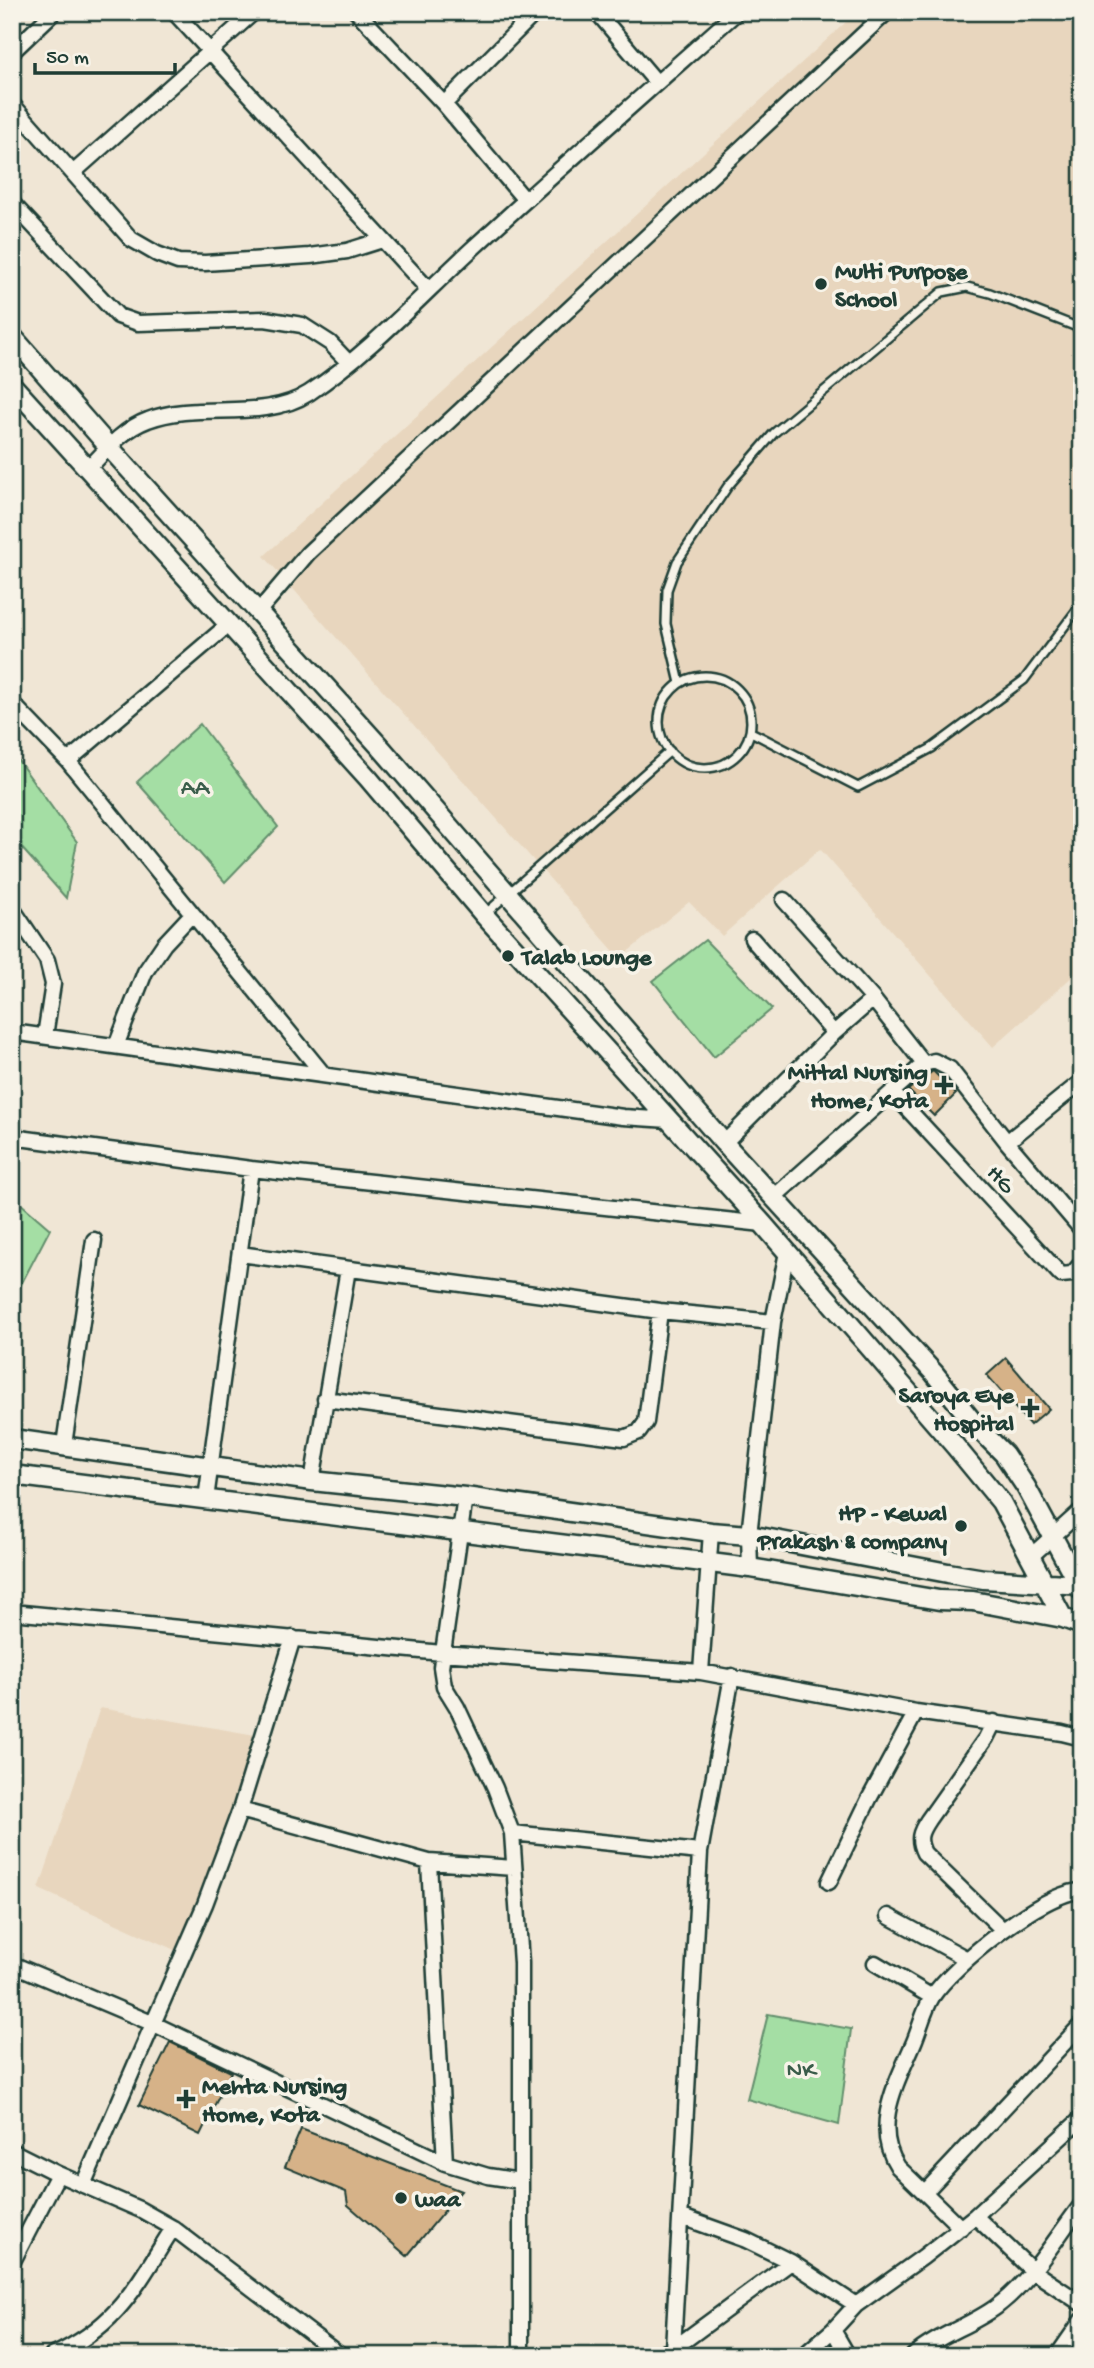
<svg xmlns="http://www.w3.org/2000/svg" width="1094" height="2368" viewBox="0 0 1094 2368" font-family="'Gochi Hand',sans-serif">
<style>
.built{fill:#e8d6be}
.green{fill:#a4dea4;stroke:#628e6c;stroke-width:2}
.building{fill:#d6b288;stroke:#1f3d34;stroke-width:2}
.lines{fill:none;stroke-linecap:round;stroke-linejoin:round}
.service-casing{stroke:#1f3d34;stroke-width:12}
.minor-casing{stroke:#1f3d34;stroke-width:19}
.tertiary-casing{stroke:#1f3d34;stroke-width:23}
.service{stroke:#f7f3e8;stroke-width:7}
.minor{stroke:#f7f3e8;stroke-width:14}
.tertiary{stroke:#f7f3e8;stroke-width:18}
.poi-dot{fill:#1f3d34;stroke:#f7f3e8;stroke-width:2.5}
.labels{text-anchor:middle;stroke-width:7;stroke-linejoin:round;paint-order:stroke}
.poi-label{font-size:24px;font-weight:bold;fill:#1f3d34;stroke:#f7f3e8;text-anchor:start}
.park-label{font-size:24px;fill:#3a5d4a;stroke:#f7f3e8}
.street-label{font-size:24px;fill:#1f3d34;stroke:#f7f3e8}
</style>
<rect width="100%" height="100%" fill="#f0e6d5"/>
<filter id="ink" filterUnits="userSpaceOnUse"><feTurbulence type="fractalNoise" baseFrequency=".0143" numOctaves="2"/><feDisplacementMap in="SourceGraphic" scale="14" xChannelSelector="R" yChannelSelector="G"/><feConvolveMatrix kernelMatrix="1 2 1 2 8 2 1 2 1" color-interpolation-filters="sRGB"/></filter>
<g filter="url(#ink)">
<path class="built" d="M857 12H1082V968L993 1047 820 849 722 936 689 902 620 958 264 556Z
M100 1708 261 1736 177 1951 39 1889Z"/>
<path class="green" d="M200 724 278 827 225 882 137 782Z
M12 752 77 842 66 898 12 837Z
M705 940 772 1009 714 1057 653 981Z
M12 1196 50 1229 16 1294 12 1293Z
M768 2014 851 2029 839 2125 747 2099Z"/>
<path class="building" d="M933 1071 956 1094 934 1116 908 1090Z
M1006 1358 1049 1409 1030 1425 987 1375Z
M170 2042 231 2072 200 2135 139 2105Z
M301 2129 461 2191 407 2256 348 2205 346 2192 285 2167Z"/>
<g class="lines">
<defs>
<path id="service" d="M659 722a46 46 0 1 1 92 0a46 46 0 1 1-92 0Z
M680 683 666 624 667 590 677 562 728 486 774 433 942 292 967 287 990 293 1082 329
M751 732 858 787 932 748 1024 680 1082 603
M484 915 670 751"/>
<path id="minor" d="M174 12 428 289
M357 12 444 104 525 200
M597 12 657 83
M12 52 54 12
M12 104 131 239 157 254 178 262 205 263 310 256 347 251 382 240
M444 104 536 12
M74 172 254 12
M12 203 118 316 138 323 265 319 302 325 330 343 349 363
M87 470C105 451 123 429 148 420 199 400 262 423 309 393 369 353 419 298 472 249 559 169 648 91 737 12
M258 612 308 553 887 12
M12 703 68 761 324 1075
M68 761 228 625
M784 900 873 999 924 1064
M12 908 47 960 53 984 45 1036
M752 939 834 1033
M12 1032 623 1117 669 1120
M116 1046 145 972 164 944 192 914
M892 1092 1061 1275 1072 1274 1082 1263
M12 1137 251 1169 763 1224
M1007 1142 1082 1081
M724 1143 834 1033 873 999
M774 1197 892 1092 924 1064 934 1061 950 1069 1007 1142 1082 1230
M240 1254 660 1311 773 1322
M325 1399 624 1438 639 1432 646 1422 660 1311
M64 1445 94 1240
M312 1481 348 1269
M465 1497 441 1667 444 1686 457 1707 495 1788 512 1833 521 1963V2356
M206 1499 251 1169
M1030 1557 1082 1510
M750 1568 749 1535 773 1322 787 1252
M12 1612 442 1653 701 1672 916 1712 1062 1733 1082 1738
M701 1672 711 1532
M994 1722 986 1738 928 1820C920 1832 917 1839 924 1853L1003 1930
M240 1810 429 1862 514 1868
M512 1833 700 1852
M429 1862 445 2163
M829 1882 869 1799 916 1712
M888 1916 967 1959
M875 1963 932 1997
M12 1964 154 2024 445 2163 488 2176 520 2181
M12 2151 58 2174 141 2210 173 2228 341 2356
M83 2185 205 1904 240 1810 293 1638
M925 2192 1082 2024
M975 2216 1034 2272 1082 2304
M682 2217 746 2240 791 2262 856 2305
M961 2228 898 2167C871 2127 897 2082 914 2042 920 2028 924 2010 932 1997 953 1965 1044 1891 1082 1891
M12 2263 58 2174
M833 2330 848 2356
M673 2349 700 1852 732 1676
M52 2356C118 2326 136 2286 173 2228
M657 2356 673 2349 791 2262
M803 2356 833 2330 856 2305 923 2257 975 2216 1082 2118
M913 2356C938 2335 970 2326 996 2307 1033 2279 1054 2240 1082 2204
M1057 2356 1082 2320"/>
<path id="tertiary" d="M12 336 109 447 382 749 724 1143 934 1373 976 1426 1004 1454 1026 1487 1082 1591
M12 385 368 778 484 915 763 1224 955 1446 1001 1502 1063 1618
M12 1439 312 1481 465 1497 711 1532 749 1535 948 1573 984 1579 1082 1585
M12 1475 750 1568 939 1600 973 1601 1063 1618 1082 1625"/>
</defs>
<use href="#service" class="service-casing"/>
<use href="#minor" class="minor-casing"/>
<use href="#tertiary" class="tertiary-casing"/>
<use href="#service" class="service"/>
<use href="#minor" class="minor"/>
<use href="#tertiary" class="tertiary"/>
</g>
</g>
<g class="poi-dot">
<circle cx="821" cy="284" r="7"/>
<circle cx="508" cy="956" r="7"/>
<path d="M940.5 1074.5h7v7h7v7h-7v7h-7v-7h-7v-7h7z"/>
<path d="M1026.5 1397.5h7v7h7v7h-7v7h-7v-7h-7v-7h7z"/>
<circle cx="961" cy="1526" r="7"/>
<path d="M182.5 2088.5h7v7h7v7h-7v7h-7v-7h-7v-7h7z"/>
<circle cx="401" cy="2198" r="7"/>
</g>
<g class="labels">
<g class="poi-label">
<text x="835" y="278">Multi Purpose<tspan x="835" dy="28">School</tspan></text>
<text x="522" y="964">Talab Lounge</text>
<text x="928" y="1079" text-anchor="end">Mittal Nursing<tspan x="928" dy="28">Home, Kota</tspan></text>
<text x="1014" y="1402" text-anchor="end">Saroya Eye<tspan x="1014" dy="28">Hospital</tspan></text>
<text x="947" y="1520" text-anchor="end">HP - Kewal<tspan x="947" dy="28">Prakash &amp; company</tspan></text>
<text x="202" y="2093">Mehta Nursing<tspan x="202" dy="28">Home, Kota</tspan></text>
<text x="415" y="2206">waa</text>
</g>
<g class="park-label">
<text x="195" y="794">AA</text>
<text x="801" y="2076">NK</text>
</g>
<g class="street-label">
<text transform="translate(1002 1178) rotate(47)" y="8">HG</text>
</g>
</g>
<rect width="1094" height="2368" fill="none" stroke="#f7f3e8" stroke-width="42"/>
<rect x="21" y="21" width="1052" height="2326" fill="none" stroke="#1f3d34" stroke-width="2.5" filter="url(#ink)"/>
<path d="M35 63v10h140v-10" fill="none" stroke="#1f3d34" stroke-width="3.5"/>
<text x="46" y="63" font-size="21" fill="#1f3d34" stroke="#f7f3e8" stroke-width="5" paint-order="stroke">50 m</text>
</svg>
